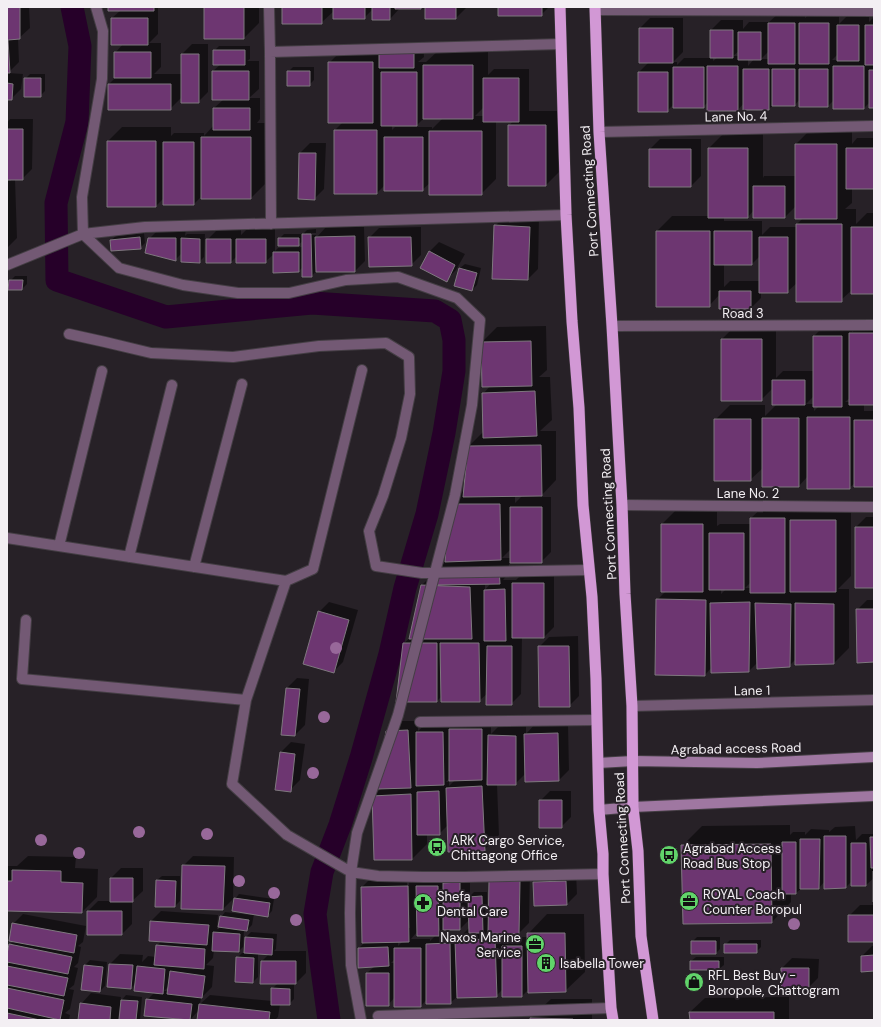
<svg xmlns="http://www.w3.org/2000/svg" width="881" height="1027" viewBox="0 0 881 1027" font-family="'DM Sans',sans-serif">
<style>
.shadow{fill:#0007;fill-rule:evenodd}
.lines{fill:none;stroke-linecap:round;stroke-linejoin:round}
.canal{stroke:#260029;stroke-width:23}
.building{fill:#6d3671;stroke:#7f787f}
.minor-casing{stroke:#443e44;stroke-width:12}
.secondary-casing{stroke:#443e44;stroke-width:12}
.trunk-casing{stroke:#443e44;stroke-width:12}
.minor{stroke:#735974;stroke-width:10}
.secondary{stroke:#9f77a1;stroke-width:10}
.trunk{stroke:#d298d5;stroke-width:11}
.tree{fill:#98689a}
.labels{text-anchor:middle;stroke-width:4;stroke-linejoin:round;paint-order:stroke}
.street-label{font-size:13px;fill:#f3eff3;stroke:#272127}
.poi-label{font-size:13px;fill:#f3eff3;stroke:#272127;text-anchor:start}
</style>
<rect width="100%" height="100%" fill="#272127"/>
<path class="shadow" d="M7 7H29L30 28 19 38H18L19 62 8 73 23 74 21 89 11 99H7Z
M109 7H156L155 8H158V34L149 43H161V67L154 74H182V54L192 44H208V92L198 102 182 97 170 109 109 84 116 77 115 53 123 44 112 18 121 10Z
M205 7H259V23L244 38Z
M283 7H421L420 8H400L390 19 373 9 364 18 334 11 321 23Z
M426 7H466V8L456 18Z
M499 7H549L541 15Z
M779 13H805V18L810 13H839V24L848 15H869V22L874 17V107L870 102 864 108 834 100 828 106 800 99 795 105H773L769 109 744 103 738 110 708 102 703 107 674 104 667 111 639 72 649 62 640 28 650 18H683V52L673 62H677V65L684 58H711V30L721 20H743V29L749 22H769ZM739 51V56H733ZM769 51V59H761ZM838 54V60H832ZM713 57H718L713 61ZM748 59H754L748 66Z
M423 42 424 57 418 62H426L439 50H488V75L494 69H529V111H561V170L546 185 509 126 513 121H496V179L481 194 430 183 422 190 385 185 377 193H335V130L343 122 329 63 344 48H385L390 43ZM484 107V116H475ZM424 118H443L432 129V127H395L392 130V125H417Z
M219 46H250V59L247 61H259V89L249 98H260V119L257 123H266V183L251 198H202V196L194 204 164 198 156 206 108 141 122 127H171V136L174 133H204V136L214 125V108L224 99 213 71 221 64 214 51Z
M293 67H314V80L309 85 288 72Z
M30 74H45V91L40 96 25 79Z
M10 119H33L32 169 22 179H15L17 238 7 248V181H11V179H7V123Z
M811 129H852V144L857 138H874V188H852V203L845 209H856V224L867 213H874V293L852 290 841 300 797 283 787 292H761V298L751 308 720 294 709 306 657 231 672 216H709V148L724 133H763V178L764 176H796V144ZM796 206 803 218 797 224V227H770L762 235V221H724V217H748L754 210V217H785ZM760 256V281H730L724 287V264H752Z
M660 139H701V176L691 186 650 149Z
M310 143H326L324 189 314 199 300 153Z
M505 216 539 217 538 269 528 279 495 226Z
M326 227H364L365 261 355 271H316L312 276 303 267 299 271 274 254 265 262 237 256 231 262 207 240 217 230H241V235L247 229H275V251L278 248 303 247V241L298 245 279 239 284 234H303L307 230 316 229V233H306V235H316V238Z
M421 227V255L411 265 369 238 379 228Z
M159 229H186L185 236 187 234H205L204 257 199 262 182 253 175 260 149 239Z
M144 233 145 243 140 248 111 240 116 236Z
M439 242 465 254 456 270 446 280 429 252Z
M465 264 481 268 477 285 472 290 460 268Z
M15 276H27V284L22 289 10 281Z
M865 319H874V404H864V411H874V486L855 483 849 488 808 476 799 486 763 468 750 480 715 420 730 405H765V416L777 404 773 388 761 400 722 339 737 324H776V378L783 371H814V336L824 326H852V332ZM814 396V404H806ZM850 398V402H845ZM814 406H819L814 411Z
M546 326 547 370 539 377H550L552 420 540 431H556V480L540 497H551V552L541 562H509V573L503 580H516L523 573H554V627L544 637H522L521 694 511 704 488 693 479 701 442 696 437 701H397L404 643 410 638 421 586 446 561 450 505 464 490 469 446 484 431 483 394 491 385 482 342 497 327ZM515 496H522L515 503ZM511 549V558H502ZM491 583 485 590V584Z
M766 504H800V511L806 505H851V576L838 589H849V648L834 663 796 659 789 666 758 662 749 671 712 667 705 675 657 600 666 591 662 524 677 509H717V526L720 524H751V518ZM751 582V588H745ZM721 589H726L721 594Z
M866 517H874V587L856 527Z
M867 600H874V661L857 610Z
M329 602 358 610 343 662 333 672 319 612Z
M578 636 579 696 569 706 539 647 549 637Z
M297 678 309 679 305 725 295 735 282 734 287 688Z
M491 719V734L499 726H526V734L535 724H568L569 770 559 780 526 773 515 784H497L499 835 484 850 448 825 439 834H427V844L412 859H375L373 796 382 788 386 732 397 721H418V731L427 723H453V727L460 720ZM450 778 455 780 449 786V782H446Z
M291 742 305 744 300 780 290 790 281 752Z
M550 791H571V817L561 827 540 801Z
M790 825V835L793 832H805V835L811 829 829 830V832L835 827 855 826 856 840 862 834H874V901V878L866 885 852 881 846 887 825 888V881L819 888H802L796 893H791V902L772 922 682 846 702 826Z
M28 856 76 857 75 868 98 869 97 897 82 912 7 910V866H17Z
M193 856 234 857 233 899 223 909 182 908 183 866Z
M121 868H143V891L132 901V924L122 934 88 911 98 901H111V878Z
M500 871H530L529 923 519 933H510V939L513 937H528V934L547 914H584L585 972 565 991 529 989 522 996 503 989 496 996 457 997 450 1003 427 999 421 1006 395 997 388 1005 367 973 375 966 359 948 365 942 362 887 377 872H423V881L470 873V896L474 892H487V918H489L490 881ZM407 881H409L410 928H408ZM470 919V927L460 937V934H439L445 929H460ZM417 932 436 935 430 941V939H411ZM398 941H403L398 946ZM395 959V963H391Z
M576 872 577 894 567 904 534 883 544 873Z
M162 876H180V901L175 906 157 880Z
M239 894 274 899 272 911 267 916 254 914 252 925 247 930H244L243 947 239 951 214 950 213 958 206 965 214 966 212 987 201 998 200 1004 210 995 272 1001V989L278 983 262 961 269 954 258 953V977L253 982 237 958 242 953H245L246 937 251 932 277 934 276 949 274 951H306V973L296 983H294V999L289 1004H280L278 1017 275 1020H198L199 1010 190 1020 147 1000 155 992 136 983 131 988 108 986 110 964 120 954 143 955 142 962 148 956 156 957 157 946 161 941 151 921 161 911 218 915 217 929H219L221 917 225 912 251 915V913L235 899ZM169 986 168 991H164Z
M860 905H874V941L850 915Z
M23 914 86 926 83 942 78 946 81 947 78 963 74 967 78 968 74 985 69 989 74 990 70 1009 65 1013 70 1015 69 1020H7V965L10 962 7 961V959L10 945 14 941 13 924Z
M697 937H720V949L715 954 692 942Z
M730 940H761V947L756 952 725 945Z
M872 946H874V970L862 956Z
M696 957H724V965L719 969 691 961Z
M792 958 819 959 818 978 808 988 782 968Z
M90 960 107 962 105 986 100 991 85 965Z
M91 993 121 997 120 1002 126 995 142 997 140 1020H120L121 1005H120L118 1020H79L81 1004Z
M789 997V1020H691L690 1012 705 998Z
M551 999H592V1020H531V1018Z"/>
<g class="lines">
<path class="canal" d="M72 7 80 46 77 122 56 203 57 280 166 317 312 303 435 311 450 320 454 340V371L444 433 427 514 405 588 390 654 361 758 340 825 322 872 315 914 321 962 329 1020"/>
</g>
<path class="building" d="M7 7H20V39L8 40 10 73H7Z
M108 7H154V11H108Z
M204 7H244V39H204Z
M282 7H322V24H282Z
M333 7H365V19H333Z
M372 7H390V20H372Z
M395 7H421V9H395Z
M425 7H456V19H425Z
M498 7H542V16H498Z
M111 18H148V45H111Z
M768 23H795V64H768Z
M799 23H829V64H799Z
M837 25H859V61H837Z
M865 25H874V65H865Z
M639 28H673V63H639Z
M710 30H733V58H710Z
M738 32H761V60H738Z
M213 50H245V65H213Z
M114 52H151V78H114Z
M379 52H414V68H379Z
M181 54H199V103H181Z
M328 62H373V123H328Z
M423 65H473V119H423Z
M707 66H738V111H707Z
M833 66H864V109H833Z
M673 67H704V108H673Z
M743 69H769V110H743Z
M772 69H795V106H772Z
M799 69H828V107H799Z
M869 70H874V108H869Z
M212 71H249V100H212Z
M287 71H310V86H287Z
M381 72H417V126H381Z
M638 72H668V112H638Z
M24 78H41V97H24Z
M483 78H519V122H483Z
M7 83 13 84 12 100H7Z
M108 84H171V110H108Z
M213 108H250V130H213Z
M508 125H546V186H508Z
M7 129H23V180H7Z
M334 130H377V194H334Z
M429 131H482V195H429Z
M201 137H251V199H201Z
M384 137H423V191H384Z
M107 141H156V207H107Z
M163 142H194V205H163Z
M795 144H837V219H795Z
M708 148H748V218H708Z
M846 148H874V189H846Z
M649 149H691V187H649Z
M299 153H316L315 200 298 199Z
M753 186H785V218H753Z
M796 224H842V302H796Z
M494 225 530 227 528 280 492 279Z
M851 227H874V294H851Z
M656 231H710V307H656Z
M714 231H752V265H714Z
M302 234H311L312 277H302Z
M355 236V272H316L315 237Z
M140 237 141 249 111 251 110 240Z
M368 237H411L412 266 369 267Z
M759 237H788V293H759Z
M148 238H176V261L145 253Z
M181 238 200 239V263L181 262Z
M278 238H299V246H278Z
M206 239H231V263H206Z
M236 239H266V263H236Z
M429 251 455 265 447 282 420 268Z
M273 252H299V272L273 273Z
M459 268 477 273 472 291 454 286Z
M9 280H23L22 290H8Z
M719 291H751V309H719Z
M849 333H874V405H849Z
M813 336H842V407H813Z
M721 339H762V401H721Z
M531 341 532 386 482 387 481 342Z
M772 380H805V405H772Z
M535 391 537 436 483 438 482 393Z
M807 417H850V489H807Z
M762 418H799V487H762Z
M714 419H751V481H714Z
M854 420H874V487H854Z
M541 445 542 496 463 497 468 446Z
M449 504H500L501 560 445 562Z
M510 507H542V563H510Z
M750 518H785V593H750Z
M790 520H836V592H790Z
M661 524H703V592H661Z
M855 527H874V588H855Z
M709 533H744V590H709Z
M499 568 500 584 436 585V569Z
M512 583H544V638H512Z
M421 585 470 587 472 639H409Z
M505 589 506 641H484V590Z
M656 599 706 600 705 676 655 675Z
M750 602 749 672 711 673 710 603Z
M755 603 791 604 790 667 757 669Z
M795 603 834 604V664L795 665Z
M856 609H874V662L857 663Z
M318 611 349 620 334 673 303 664Z
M403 643H437V702H396Z
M440 643H479L480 702H441Z
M487 646H512V705H486Z
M538 646H569L570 707H539Z
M286 688 300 689 295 736 281 735Z
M449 729H482V780L449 781Z
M408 730 411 788 377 789 386 731Z
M416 732H443L444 785 416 786Z
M558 733 559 781 525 782 524 734Z
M488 735 516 736V785H487Z
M280 752 295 754 291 792 275 790Z
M482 786 485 851 448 852 446 788Z
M439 791 440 835H417V792Z
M411 794 412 860H374L372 796Z
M539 800H562V828H539Z
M824 836H846V888L824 889Z
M870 837H874V868H871Z
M800 839H820L819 889H800Z
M782 842H796V894H782Z
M851 843H866V886H851Z
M771 844 772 923 683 924 681 845Z
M182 865 225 866 223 910 181 909Z
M12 870 61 871V882L83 883 82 913 7 911V881H12Z
M873 871H874V902H873Z
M110 878H133V902H110Z
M156 880 176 881 175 907H155Z
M489 881H520L519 934 488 933Z
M566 881 567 905 534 906 533 882Z
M460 882V930H443V883Z
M408 886 409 942 362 943 361 887Z
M416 886H438L439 936H417Z
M482 896 483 933H469L468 897Z
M234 898 270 903 268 917 232 911Z
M87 911H122V935H87Z
M848 915H874V942H848Z
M220 916 249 920 247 931 218 927Z
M150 921 209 925 207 945 149 941Z
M12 923 77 935 74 953 9 941Z
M213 932 240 934 239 952 212 951Z
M527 933H565L566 992 528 993Z
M245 937 273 939 272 955 244 953Z
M495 939 497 997 457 998 455 940Z
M691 941H716V954H691Z
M450 943 451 1004H426V944Z
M9 944 72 957 68 974 7 962V954Z
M724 944H757V953H724Z
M156 945 205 949 204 969 154 965Z
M502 946H522V997H502Z
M388 947 389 966 358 968V948Z
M394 948H421V1007H394Z
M874 955V971L861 972V956Z
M236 957 254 958 253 983 235 982Z
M261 961H296V984H260Z
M690 961H719V970H690Z
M109 964 133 965 131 989 107 987Z
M84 965 103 967 100 992 81 990Z
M7 966 68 978 64 996 7 985Z
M137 966 165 969 163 994 134 991Z
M781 968H809V989L781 988Z
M170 971 205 976 202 998 167 994Z
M366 973H389V1006H366Z
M7 988 64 1000 60 1020 7 1008Z
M271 988 290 989V1005H271Z
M146 999 192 1004 190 1020 144 1016Z
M121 1000 138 1001 136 1020H119Z
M80 1003 111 1007 110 1020H78Z
M199 1004 270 1012 269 1020H197Z
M689 1012H774V1020H690Z
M7 1013 40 1020H7Z
M530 1018 573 1019V1020H530Z"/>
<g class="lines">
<defs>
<path id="minor" d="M96 7 103 31 102 79 82 197 83 234 119 268 183 285 238 293H289L346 280 398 277 457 298 480 320 472 405 455 495 398 715 357 833 351 872 350 913 351 965 361 1020
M269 7 270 52 271 224
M595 10 874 11
M270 52 561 44
M599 132 874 126
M7 265 83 234 145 227 566 215
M612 326 874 325
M69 334 105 342 151 353 233 357 319 346 386 343 409 357 410 394 401 438 383 496 369 531 376 566 422 573 589 570
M622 505 874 507
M7 538 286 581 246 700
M59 546 102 371
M129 557 172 385
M194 567 242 384
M286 581 313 569 362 370
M26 620 22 679 246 700 232 784 287 835 351 872 378 876 423 877H464L603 874
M632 706 874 700
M420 722 597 720
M378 1016 611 1008"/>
<path id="secondary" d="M598 763 633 761 757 763 874 757
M599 810 633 807 874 796"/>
<path id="trunk" d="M560 7 566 215 572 321 579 408 583 505 592 597 596 679 599 810 603 854V874L611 1008 613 1020
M595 7 599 132 612 326 622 505 625 594 632 706 633 807 638 851 641 936 653 1020"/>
</defs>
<use href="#minor" class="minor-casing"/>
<use href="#secondary" class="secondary-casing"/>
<use href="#trunk" class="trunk-casing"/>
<use href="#minor" class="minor"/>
<use href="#secondary" class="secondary"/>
<use href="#trunk" class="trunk"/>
</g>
<g class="tree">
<circle cx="336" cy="648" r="6"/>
<circle cx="324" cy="717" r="6"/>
<circle cx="313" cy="773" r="6"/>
<circle cx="139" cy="832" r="6"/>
<circle cx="207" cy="834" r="6"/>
<circle cx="41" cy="840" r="6"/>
<circle cx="79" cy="853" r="6"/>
<circle cx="239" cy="881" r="6"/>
<circle cx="274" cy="893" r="6"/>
<circle cx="296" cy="920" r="6"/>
<circle cx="794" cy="924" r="6"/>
</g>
<defs>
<symbol id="bus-disc" viewBox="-11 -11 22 22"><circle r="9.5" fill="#61d46a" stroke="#272127"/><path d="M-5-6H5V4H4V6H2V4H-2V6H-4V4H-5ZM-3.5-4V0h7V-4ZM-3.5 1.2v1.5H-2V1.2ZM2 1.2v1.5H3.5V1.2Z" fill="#111"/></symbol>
<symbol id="office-disc" viewBox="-11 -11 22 22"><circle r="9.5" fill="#61d46a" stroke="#272127"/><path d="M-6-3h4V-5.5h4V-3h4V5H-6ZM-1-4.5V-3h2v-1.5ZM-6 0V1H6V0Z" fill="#111"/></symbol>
<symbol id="pharmacy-disc" viewBox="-11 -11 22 22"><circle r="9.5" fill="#61d46a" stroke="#272127"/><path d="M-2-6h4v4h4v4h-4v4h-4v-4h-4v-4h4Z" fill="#111"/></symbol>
<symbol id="building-disc" viewBox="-11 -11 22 22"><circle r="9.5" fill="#61d46a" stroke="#272127"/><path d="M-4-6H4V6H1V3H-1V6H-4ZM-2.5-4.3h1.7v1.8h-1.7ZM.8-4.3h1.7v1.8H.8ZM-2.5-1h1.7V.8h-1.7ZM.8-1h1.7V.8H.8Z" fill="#111"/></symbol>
<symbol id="shop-disc" viewBox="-11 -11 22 22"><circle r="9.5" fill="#61d46a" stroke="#272127"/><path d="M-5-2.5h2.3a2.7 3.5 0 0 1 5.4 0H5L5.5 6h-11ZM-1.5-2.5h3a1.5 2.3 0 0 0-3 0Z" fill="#111"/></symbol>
</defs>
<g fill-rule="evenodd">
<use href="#bus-disc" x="426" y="836" width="22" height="22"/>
<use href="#bus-disc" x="658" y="844" width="22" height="22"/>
<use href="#office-disc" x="678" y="890" width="22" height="22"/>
<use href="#pharmacy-disc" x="412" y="892" width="22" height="22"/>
<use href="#office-disc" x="524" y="933" width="22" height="22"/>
<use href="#building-disc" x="535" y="952" width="22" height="22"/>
<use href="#shop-disc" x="683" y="971" width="22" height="22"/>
</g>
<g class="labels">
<g class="street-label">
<text transform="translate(736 116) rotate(-1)" y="5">Lane No. 4</text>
<text transform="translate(589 191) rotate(-94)" y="5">Port Connecting Road</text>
<text x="743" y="318">Road 3</text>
<text x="748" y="498">Lane No. 2</text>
<text transform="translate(608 514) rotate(-93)" y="5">Port Connecting Road</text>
<text transform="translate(752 690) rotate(-1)" y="5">Lane 1</text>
<text transform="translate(736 748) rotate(-1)" y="5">Agrabad access Road</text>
<text transform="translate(622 838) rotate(-93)" y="5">Port Connecting Road</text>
</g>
<g class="poi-label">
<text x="451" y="845">ARK Cargo Service,<tspan x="451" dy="15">Chittagong Office</tspan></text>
<text x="683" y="853">Agrabad Access<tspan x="683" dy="15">Road Bus Stop</tspan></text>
<text x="703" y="899">ROYAL Coach<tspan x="703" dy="15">Counter Boropul</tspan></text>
<text x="437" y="901">Shefa<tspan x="437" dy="15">Dental Care</tspan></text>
<text x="521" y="942" text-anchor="end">Naxos Marine<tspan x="521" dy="15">Service</tspan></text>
<text x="560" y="968">Isabella Tower</text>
<text x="708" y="980">RFL Best Buy -<tspan x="708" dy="15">Boropole, Chattogram</tspan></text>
</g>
</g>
<rect width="881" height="1027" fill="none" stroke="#f3eff3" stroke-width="16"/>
</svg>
